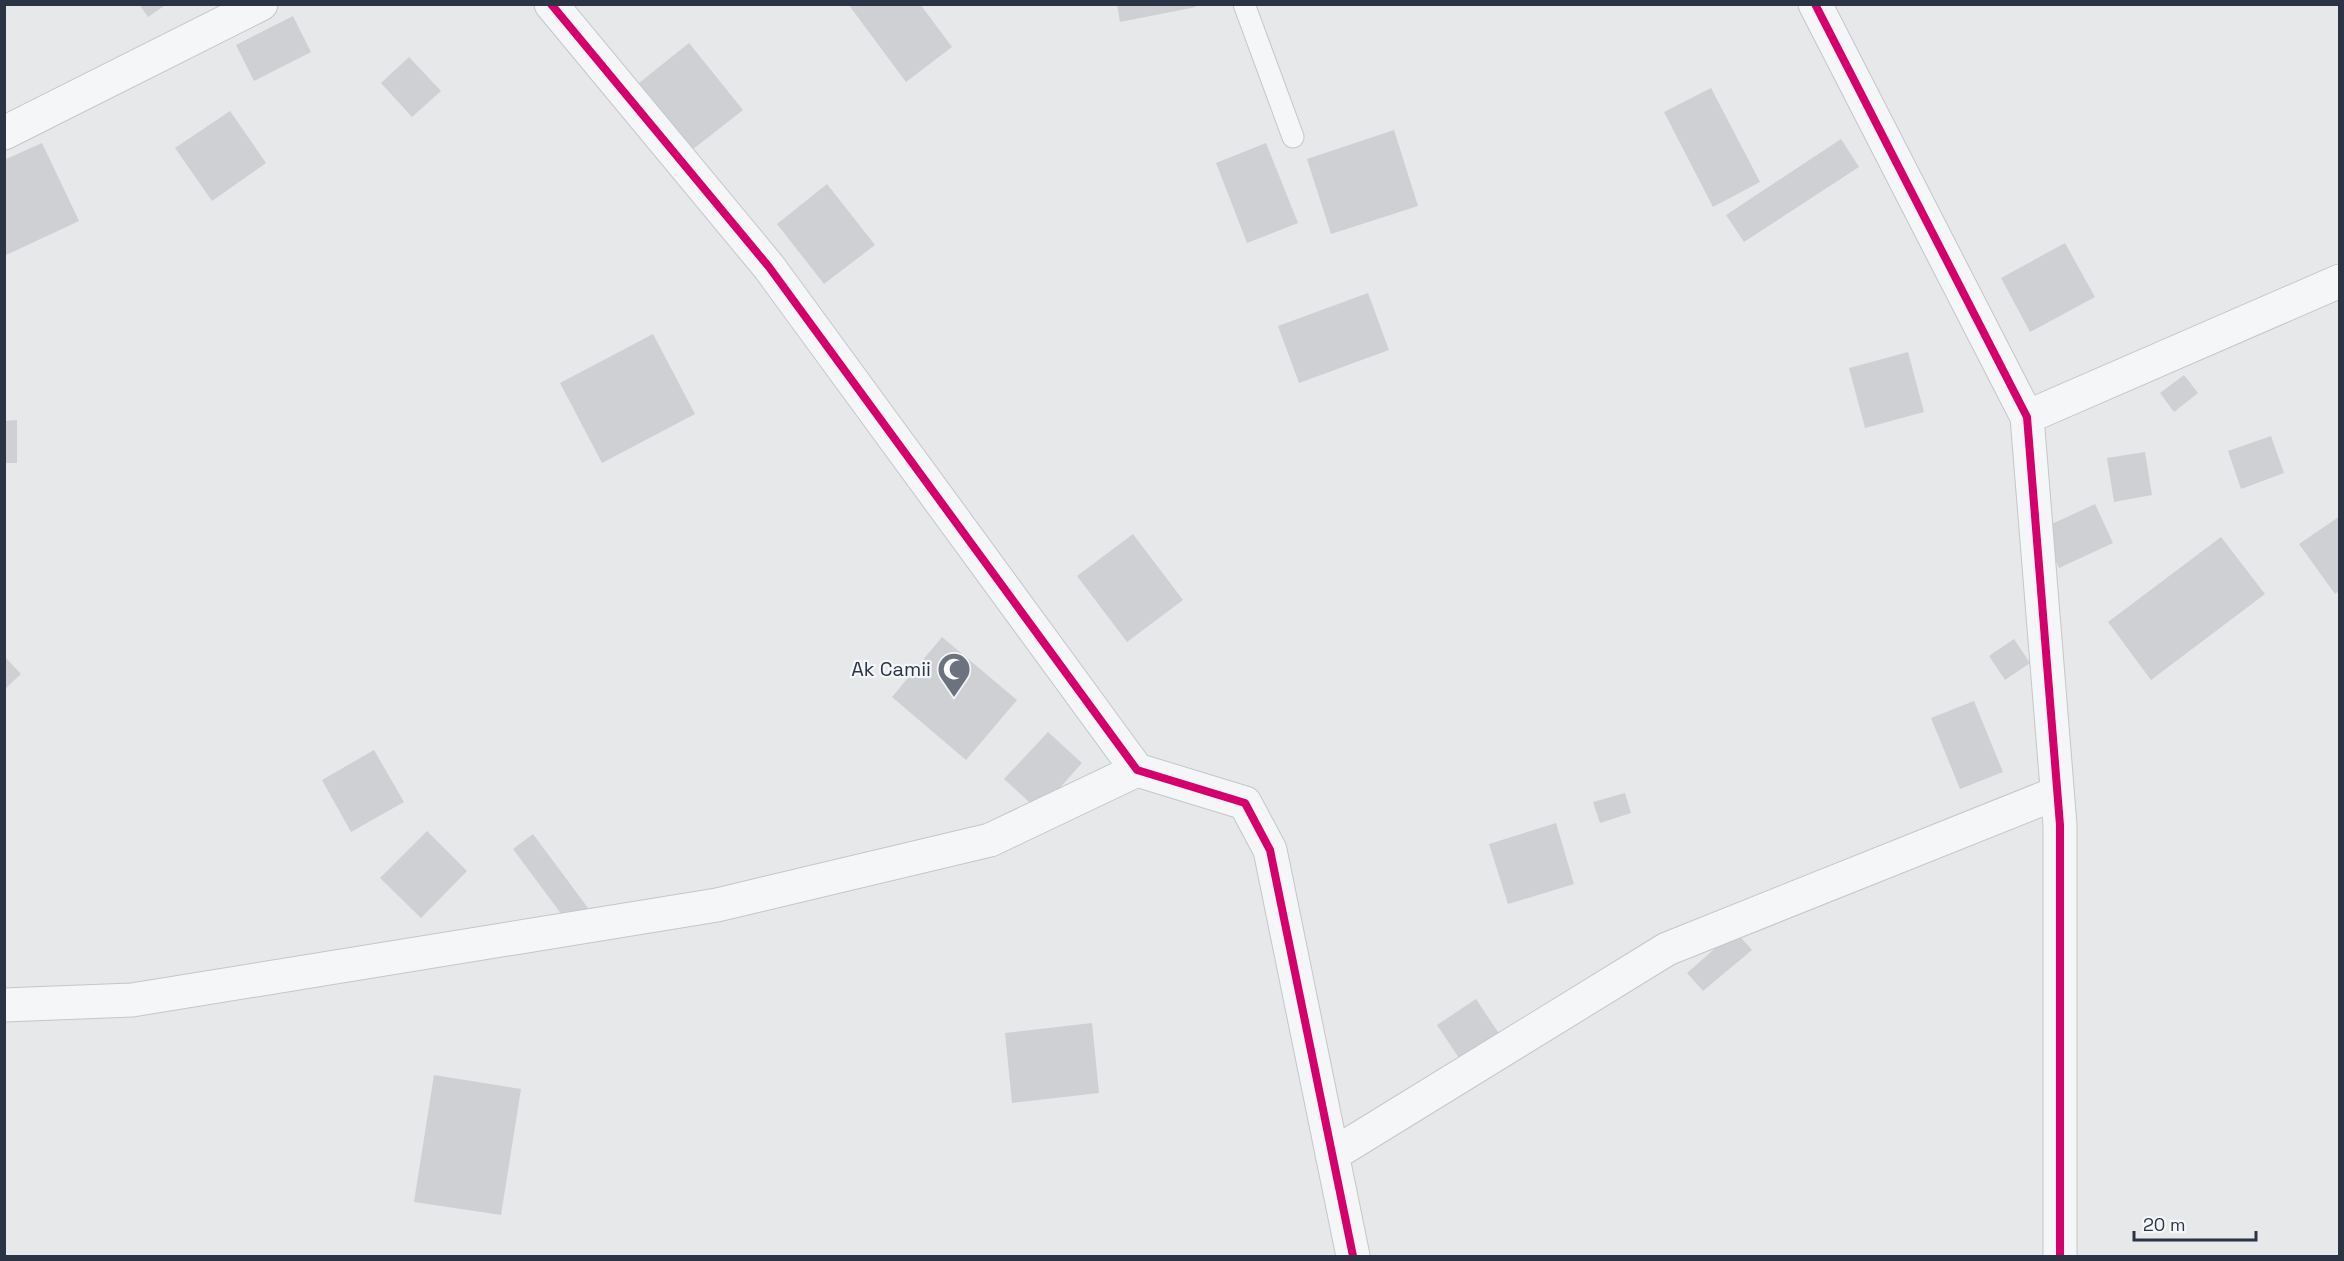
<svg xmlns="http://www.w3.org/2000/svg" width="2344" height="1261" viewBox="0 0 2344 1261" font-family="'Space Grotesk',sans-serif">
<style>
.building{fill:#ced0d3}
.lines{fill:none;stroke-linecap:round;stroke-linejoin:round}
.lane-casing{stroke:#c4c6c8;stroke-width:23}
.street-casing{stroke:#c4c6c8;stroke-width:35}
.lane{stroke:#f5f6f7;stroke-width:21}
.street{stroke:#f5f6f7;stroke-width:33}
.cycleway-casing{stroke:#f4f6f9;stroke-width:11}
.cycleway{stroke:#d6006c;stroke-width:8}
.labels{text-anchor:middle;stroke-width:4.5;stroke-linejoin:round;paint-order:stroke}
.poi-label{font-size:20px;fill:#2b3445;stroke:#f4f6f9;text-anchor:end}
</style>
<rect width="100%" height="100%" fill="#e6e8ea"/>
<path class="building" d="M139 4H167L148 17Z
M848 4H920L952 47 906 82Z
M1117 4H1196V7L1120 22Z
M293 16 311 52 254 81 236 45Z
M689 43 743 110 683 157 629 91Z
M409 57 441 91 412 117 381 83Z
M1711 88 1760 182 1713 207 1664 112Z
M230 111 266 163 212 201 175 148Z
M1394 130 1418 206 1331 234 1307 159Z
M1841 139 1859 167 1744 242 1726 215Z
M42 143 79 221 4 256V160Z
M1266 143 1298 223 1247 243 1216 163Z
M827 184 875 245 824 284 777 224Z
M2065 243 2095 297 2030 332 2001 278Z
M1368 293 1389 350 1299 383 1278 326Z
M653 334 695 414 602 463 560 383Z
M1908 352 1924 412 1865 428 1849 368Z
M2184 375 2198 393 2174 412 2160 393Z
M17 420V463H4V421Z
M2271 436 2284 473 2241 489 2228 451Z
M2145 452 2152 495 2114 502 2107 458Z
M2095 504 2113 543 2059 568 2041 529Z
M2340 516V590L2335 594 2299 544Z
M1133 534 1183 600 1127 642 1077 576Z
M2221 537 2265 594 2151 680 2108 622Z
M942 637 1017 700 966 760 892 697Z
M2014 639 2030 663 2005 680 1989 656Z
M4 656 21 674 4 690Z
M1974 701 2003 772 1960 789 1931 718Z
M1048 732 1082 763 1039 811 1004 779Z
M374 750 404 802 351 832 322 780Z
M1625 793 1631 813 1600 823 1593 802Z
M1556 823 1574 884 1508 904 1489 844Z
M427 831 467 871 421 918 380 878Z
M533 834 588 908 568 923 513 849Z
M1735 931 1752 950 1703 991 1687 973Z
M1476 999 1500 1035 1461 1061 1437 1025Z
M1092 1023 1099 1093 1012 1103 1005 1033Z
M434 1075 521 1089 501 1215 414 1202Z"/>
<g class="lines">
<defs>
<path id="lane" d="M1244 4 1293 137"/>
<path id="street" d="M551 4 769 267 1137 770 1245 803 1270 850 1353 1256
M1815 4 2027 417 2060 825V1256
M4 133 261 4
M2027 417 2340 281
M4 1005 132 1000 717 905 990 840 1137 770
M1332 1155 1667 949 2057 793"/>
</defs>
<use href="#lane" class="lane-casing"/>
<use href="#street" class="street-casing"/>
<use href="#lane" class="lane"/>
<use href="#street" class="street"/>
<defs>
<path id="cycleway" d="M551 4 769 267 1137 770 1245 803 1270 850 1353 1256
M1815 4 2027 417 2060 825V1256"/>
</defs>
<use href="#cycleway" class="cycleway-casing"/>
<use href="#cycleway" class="cycleway"/>
</g>
<defs>
<symbol id="mosque-pin" viewBox="-11 -11 22 30"><path d="M0 17L-7.5 6A9.5 9.5 0 1 1 7.5 6Z" fill="#6c737f" stroke="#f4f6f9"/><path d="M3.5-4.9A6 6 0 1 0 3.5 4.9A5 5 0 1 1 3.5-4.9Z" fill="#fff"/></symbol>
</defs>
<g fill-rule="evenodd">
<use href="#mosque-pin" x="935" y="650" width="38" height="52"/>
</g>
<g class="labels">
<g class="poi-label">
<text x="931" y="676">Ak Camii</text>
</g>
</g>
<rect width="2344" height="1261" fill="none" stroke="#2b3445" stroke-width="12"/>
<path d="M2134 1231v9h122v-9" fill="none" stroke="#2b3445" stroke-width="3"/>
<text x="2143" y="1231" font-size="18" fill="#2b3445" stroke="#f4f6f9" stroke-width="4.5" paint-order="stroke">20 m</text>
</svg>
